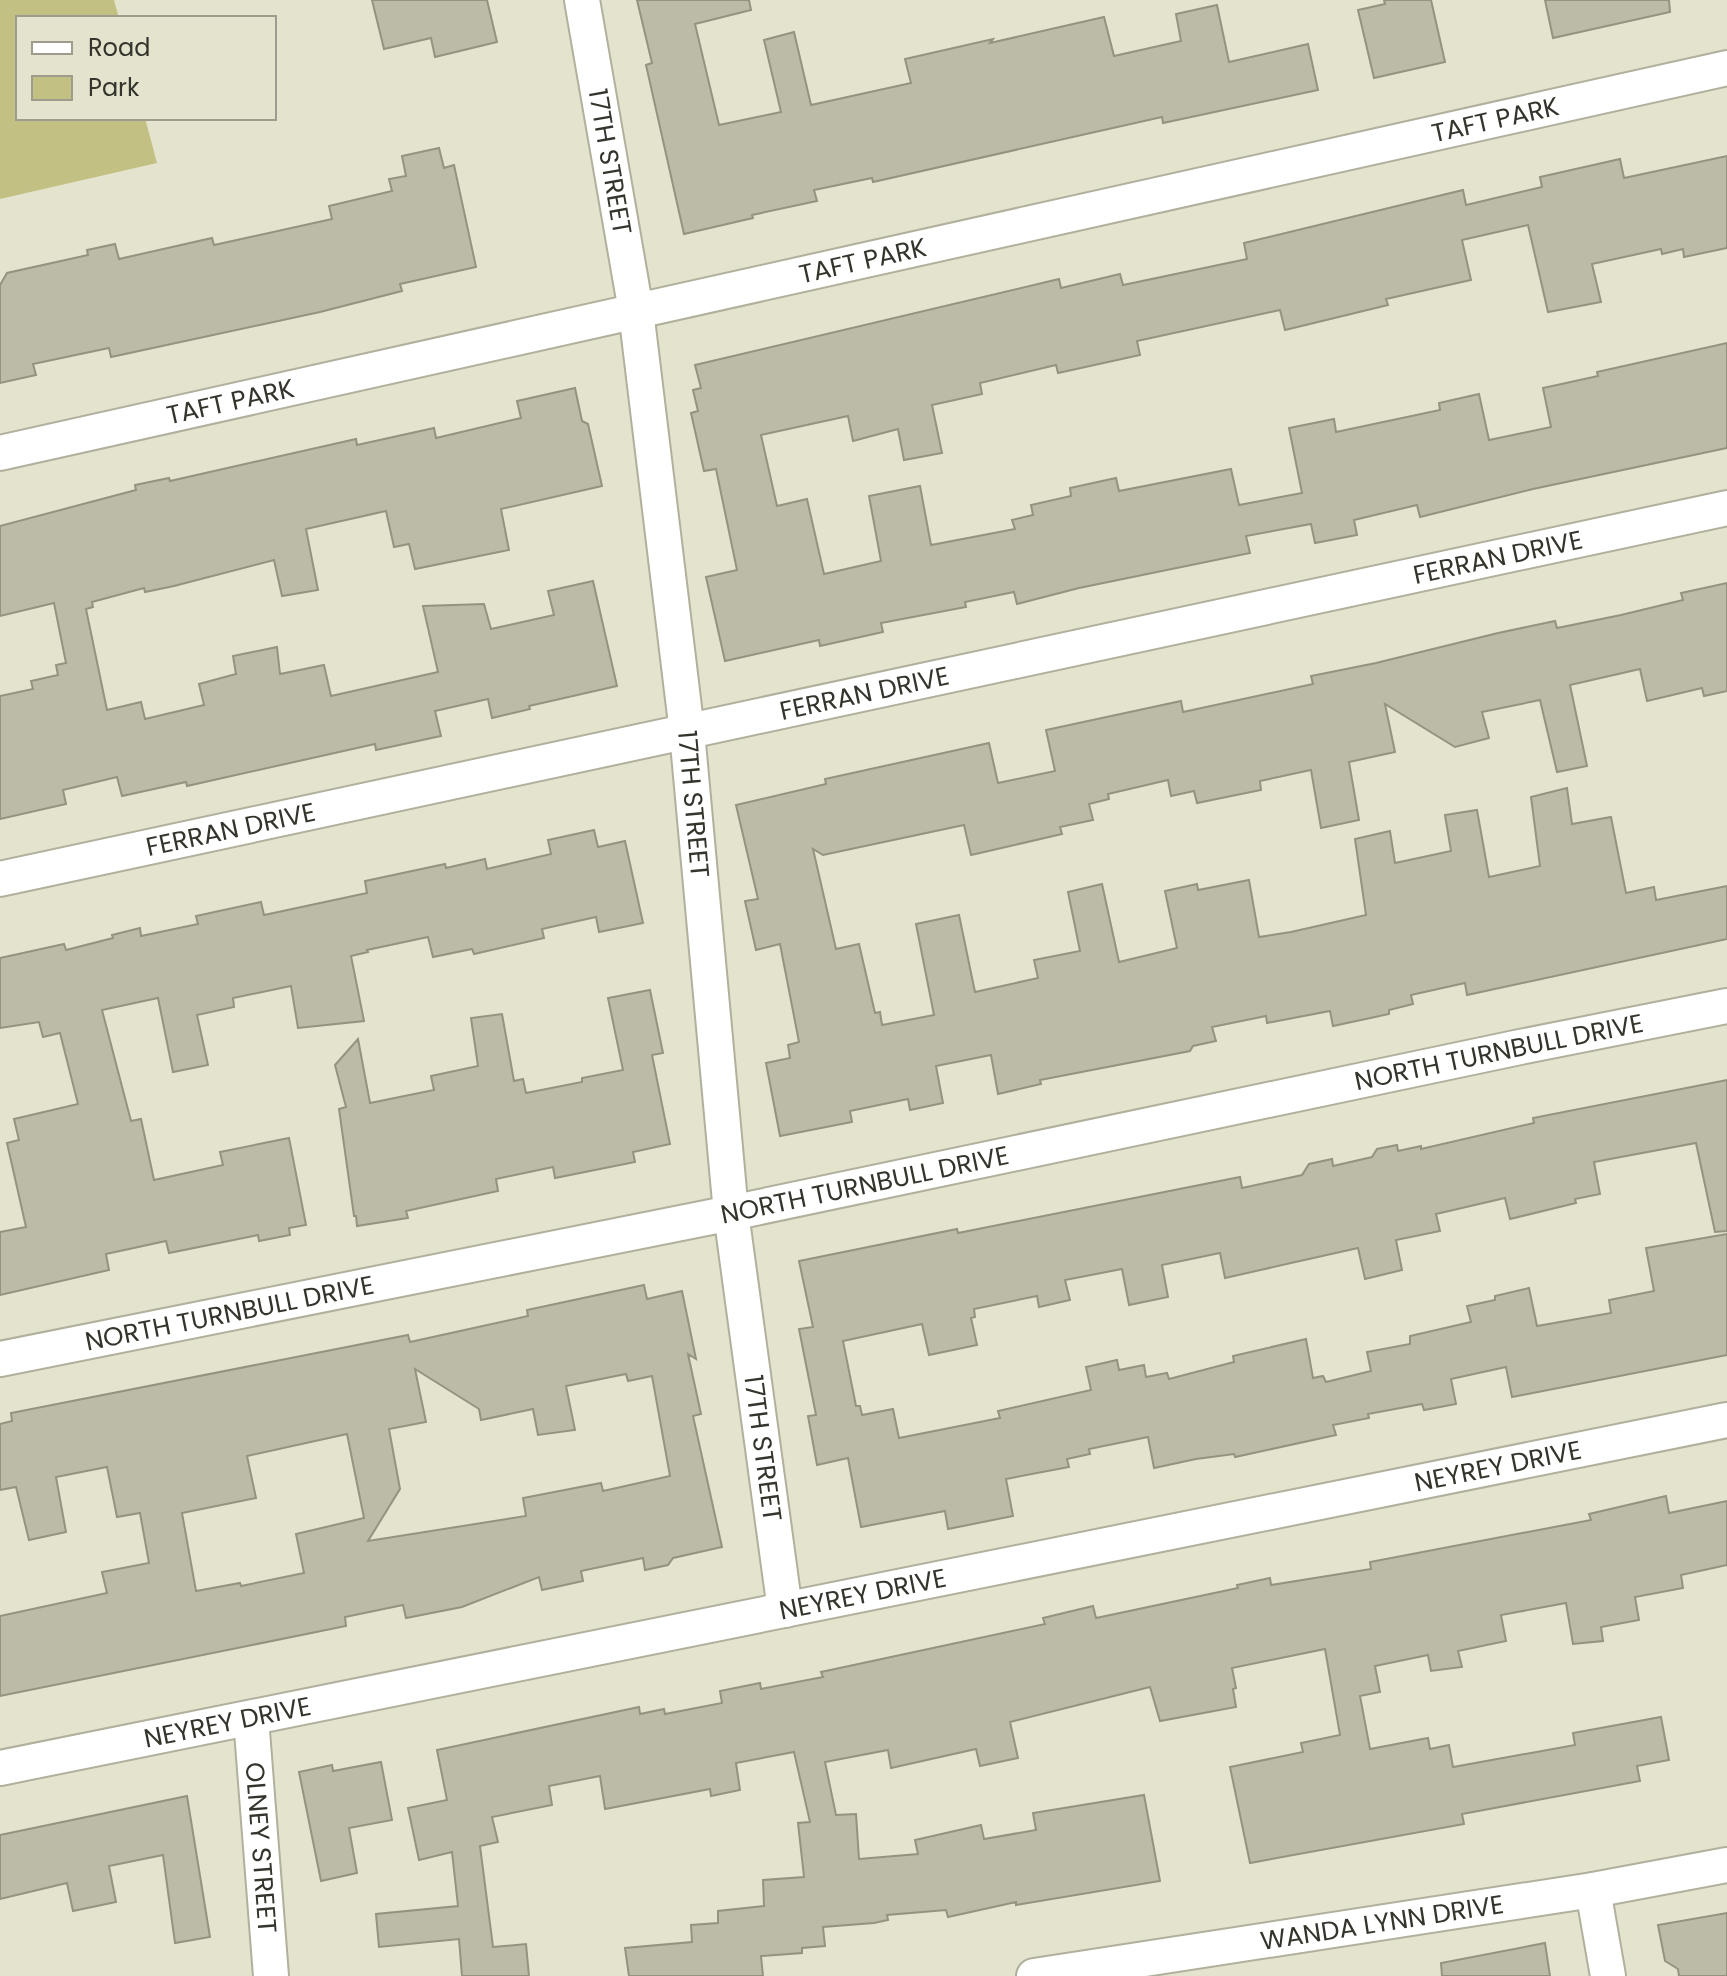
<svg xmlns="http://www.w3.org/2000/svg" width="1727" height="1976" viewBox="0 0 1727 1976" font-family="Poppins,sans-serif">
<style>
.green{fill:#c3c084}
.building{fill:#bcbba7;stroke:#949380;stroke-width:2;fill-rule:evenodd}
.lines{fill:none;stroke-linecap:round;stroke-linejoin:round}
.minor-casing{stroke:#b1b09c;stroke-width:38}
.minor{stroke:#fff;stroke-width:34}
.labels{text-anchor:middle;stroke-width:6;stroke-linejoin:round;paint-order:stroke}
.street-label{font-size:26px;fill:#35342c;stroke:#e4e3ce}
</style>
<rect width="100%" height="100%" fill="#e4e3ce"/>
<path class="green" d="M0 0H114L119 18H18V118H145L157 163 0 199Z"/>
<path class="building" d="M372 0H487L497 42 435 57 431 38 384 49Z
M637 0H749L751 10 695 24 719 125 781 112 764 40 794 32 811 105 911 83 905 59 993 39 990 43 1104 17 1114 56 1181 41 1176 14 1217 5 1229 62 1308 44 1318 90 1163 123 1162 117 873 182 872 178 814 190 817 201 752 215 753 218 684 234 646 65 652 63Z
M1384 0H1431L1445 62 1374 78 1358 10 1385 4Z
M1545 0H1669L1670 12 1553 38Z
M439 148 444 168 454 165 476 267 400 284 402 291 320 312 111 357 109 348 33 364 36 375 0 383V285L7 273 88 255 87 250 115 244 119 259 212 238 214 245 332 219 329 206 392 191 389 179 406 176 402 156Z
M1727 156V248L1684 257 1683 249 1662 254 1661 249 1592 264 1601 302 1548 312 1528 225 1462 240 1471 280 1386 299 1388 305 1285 330 1280 310 1137 341 1140 355 1058 373 1056 365 980 383 982 394 932 405 942 453 904 460 898 429 853 441 848 416 761 435 777 506 807 499 824 574 881 561 869 496 920 486 931 545 1015 529 1012 520 1033 515 1031 505 1071 496 1070 488 1116 478 1119 491 1231 469 1239 505 1302 493 1289 428 1334 419 1336 432 1440 410 1439 403 1479 394 1489 440 1551 427 1543 388 1598 376 1597 372 1727 343V448L1533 489 1420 517 1417 505 1354 520 1357 535 1315 543 1311 524 1246 536 1250 553 1079 588 1017 604 1014 592 965 602 966 607 881 623 883 632 820 646 819 640 725 661 706 577 737 570 716 469 704 471 691 413 698 411 693 390 701 388 695 365 1059 279 1061 288 1120 274 1123 285 1247 259 1244 243 1463 190 1466 205 1542 187 1540 177 1620 159 1624 178Z
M575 388 582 421 588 424 602 486 501 509 509 550 415 569 409 544 394 547 386 511 306 529 318 590 282 596 274 560 174 586 145 592 144 588 92 602 93 607 86 609 107 710 141 702 145 719 204 705 199 684 236 674 233 656 277 647 280 674 324 665 331 696 438 672 423 606 484 604 491 629 554 615 548 591 593 581 617 686 529 706 530 709 492 718 488 699 435 711 441 736 376 750 375 744 187 786 186 782 122 796 117 777 63 790 66 804 0 819V696L33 689 31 681 58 675 56 665 66 663 54 603 0 616V526L136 490 135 485 169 478 170 481 356 439 357 445 434 428 436 438 521 418 517 401Z
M1727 583V691L1704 696 1702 688 1647 701 1640 669 1570 685 1587 766 1557 772 1540 700 1482 712 1489 738 1455 747 1385 704 1395 752 1349 762 1359 820 1321 828 1311 770 1260 781 1261 790 1197 803 1194 791 1171 796 1168 780 1108 794 1109 799 1089 804 1093 820 1060 827 1062 834 971 855 964 825 823 855 813 849 836 949 859 944 875 1013 880 1012 882 1025 934 1015 916 924 959 915 975 992 1038 978 1034 960 1080 951 1068 892 1102 884 1119 962 1177 948 1165 891 1197 884 1198 890 1249 880 1259 937 1291 932 1366 915 1355 839 1390 831 1395 863 1451 851 1445 815 1477 810 1489 877 1540 866 1531 797 1567 788 1572 824 1611 817 1626 893 1654 887 1656 900 1727 886V939L1467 995 1465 983 1411 995 1413 1004 1389 1010V1014L1333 1026 1330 1011 1267 1023 1266 1016 1212 1027 1216 1041 1193 1046 1190 1051 1040 1080 1041 1084 998 1094 991 1055 936 1066 943 1103 910 1110 908 1099 850 1111 852 1122 780 1136 766 1063 790 1058 788 1045 799 1042 780 944 756 950 745 901 758 899 736 805 826 784 825 779 989 743 998 783 1055 771 1046 730 1181 701 1183 712 1313 684 1311 676 1376 663 1498 633 1555 621 1557 628 1621 615 1683 600 1681 593Z
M594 830 598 847 625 841 643 923 599 932 596 917 542 929 544 938 474 954 472 949 433 957 428 937 367 950 368 952 351 956 364 1021 298 1028 291 986 233 998 234 1007 197 1015 208 1065 173 1072 158 998 102 1010 131 1121 141 1119 154 1180 223 1165 220 1152 289 1138 306 1225 289 1228 290 1235 259 1241 258 1235 169 1253 166 1241 106 1254 109 1270 0 1295V1232L26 1227 7 1143 19 1140 14 1119 78 1104 60 1033 43 1037 39 1022 0 1028V958L64 944 66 950 113 938 112 935 140 928 141 936 198 924 196 916 261 902 264 915 367 893 365 881 445 864 446 868 485 859 487 869 551 854 548 840Z
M650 990 663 1053 652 1055 670 1144 633 1152 635 1162 555 1178 553 1167 496 1179 498 1191 406 1211 408 1218 357 1226 356 1216H354L339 1109 346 1107 335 1065 358 1039 370 1103 434 1090 431 1076 478 1066 471 1018 502 1014 514 1081 523 1079 526 1093 582 1082V1078L623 1070 608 998Z
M1727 1080V1231L1715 1232 1696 1143 1594 1162 1600 1194 1575 1199 1576 1203 1510 1219 1505 1198 1436 1214 1440 1231 1396 1240 1402 1270 1365 1279 1358 1248 1225 1278 1220 1253 1162 1265 1168 1297 1129 1305 1122 1269 1065 1280 1070 1300 1039 1307 1037 1296 974 1309 975 1317 971 1318 977 1345 929 1355 922 1324 843 1341 856 1406H860L862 1415 893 1409 899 1438 1000 1418 998 1411 1091 1390 1086 1367 1117 1360 1119 1370 1144 1365 1146 1377 1167 1373 1169 1379 1234 1362 1233 1356 1306 1339 1313 1378 1323 1376 1326 1382 1371 1371 1367 1352 1410 1344V1336L1471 1322 1467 1306 1495 1300V1296L1529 1288 1537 1326 1611 1313 1609 1300 1654 1291 1646 1248 1727 1234V1355L1512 1397 1506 1367 1451 1379 1456 1404 1424 1410 1422 1404 1368 1414 1369 1418 1333 1425 1336 1435 1235 1457 1234 1454 1196 1459 1154 1468 1148 1437 1089 1449 1090 1454 1067 1459 1069 1467 1006 1479 1013 1516 948 1529 945 1511 861 1527 848 1458 817 1465 808 1416 816 1415 799 1329 813 1327 799 1261 957 1229 958 1233 1240 1177 1242 1188 1302 1175 1309 1164 1332 1159 1333 1166 1372 1157 1377 1149 1397 1145 1398 1151 1421 1146V1149L1534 1123 1533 1118Z
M644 1285 647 1299 682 1291 696 1359 688 1354 701 1414 693 1416 722 1547 673 1558 668 1565 645 1570 643 1558 581 1571 583 1581 542 1590 539 1577 462 1607 406 1618 403 1605 345 1617 346 1626 0 1696V1616L107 1593 102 1572 149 1563 140 1513 117 1517 107 1467 56 1477 66 1532 29 1540 16 1487 0 1490V1424L12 1421 11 1413 408 1335 410 1342 528 1316 527 1310ZM415 1369 479 1409 481 1420 533 1409 538 1435 575 1430 566 1386 626 1374 628 1381 652 1376 670 1476 603 1491 601 1483 523 1498 526 1516 368 1541 400 1489 389 1429 426 1422ZM347 1434 364 1518 296 1534 304 1573 241 1586 240 1583 196 1591 182 1513 256 1498 247 1456Z
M1666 1496 1669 1513 1727 1501V1565L1681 1575 1683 1588 1635 1597 1639 1620 1601 1627 1603 1641 1573 1644 1566 1603 1501 1615 1506 1641 1458 1651 1462 1667 1431 1671 1428 1655 1375 1666 1380 1692 1360 1696 1370 1749 1428 1738 1430 1749 1449 1745 1453 1767 1575 1745 1573 1733 1661 1717 1669 1760 1637 1766 1640 1781 1462 1814 1464 1824 1250 1863 1230 1767 1303 1752 1301 1743 1340 1735 1325 1649 1232 1668 1236 1688 1233 1689 1236 1707 1160 1721 1150 1687 1010 1722 1018 1758 980 1766 976 1749 891 1768 888 1750 825 1762 836 1815 856 1814 859 1859 918 1854 915 1840 981 1825 984 1839 1036 1830 1033 1813 1144 1795 1160 1881 1016 1905V1902L948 1917 946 1910 887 1915 888 1920 874 1923 823 1927 825 1946 802 1948V1953L761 1956 763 1976H629L625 1948 692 1942 691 1925 718 1923V1911L764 1906 763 1880 804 1877 798 1823 810 1822 794 1752 736 1763 740 1790 711 1796 710 1789 605 1809 600 1776 549 1786 552 1805 492 1817 498 1842 480 1846 493 1947 526 1944 529 1976H462L459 1939 379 1947 376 1914 458 1906 452 1852 419 1860 408 1808 447 1800 437 1750 639 1707 640 1714 664 1709 665 1714 722 1703 720 1691 760 1683 761 1689 823 1677 821 1672 1045 1624 1043 1618 1093 1606 1096 1618 1238 1588 1237 1585 1270 1578 1271 1585 1371 1569 1370 1562 1591 1520 1589 1514Z
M381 1762 392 1820 349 1828 357 1873 321 1881 299 1772 332 1765 333 1771Z
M187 1796 210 1937 175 1943 163 1855 109 1866 116 1902 73 1911 67 1883 0 1899V1835Z
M1727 1913V1976H1679L1678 1969 1665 1961 1658 1925Z
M1545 1943 1550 1976H1442L1441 1963Z"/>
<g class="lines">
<defs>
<g id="minor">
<path id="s1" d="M582 0 636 311 687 732 731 1213 785 1610"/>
<path id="s2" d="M0 453 1727 68"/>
<path id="s3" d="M0 879 1727 508"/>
<path id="s4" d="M0 1359 731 1213 1520 1047 1727 1006"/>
<path id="s5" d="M251 1718 271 1976"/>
<path id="s6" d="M0 1768 1727 1420"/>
<path d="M1593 1890 1608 1976"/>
<path id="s7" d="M1034 1976 1593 1890 1727 1865"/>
</g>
</defs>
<use href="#minor" class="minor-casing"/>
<use href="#minor" class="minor"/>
</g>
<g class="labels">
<g class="street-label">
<text dy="9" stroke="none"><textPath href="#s2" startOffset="1532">TAFT PARK</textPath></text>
<text dy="9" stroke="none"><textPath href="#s1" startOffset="164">17TH STREET</textPath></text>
<text dy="9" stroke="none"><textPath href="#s2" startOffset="884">TAFT PARK</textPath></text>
<text dy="9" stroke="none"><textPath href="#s2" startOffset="236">TAFT PARK</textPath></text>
<text dy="9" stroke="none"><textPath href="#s3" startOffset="1532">FERRAN DRIVE</textPath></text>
<text dy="9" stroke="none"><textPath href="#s3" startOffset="884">FERRAN DRIVE</textPath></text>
<text dy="9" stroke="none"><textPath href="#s1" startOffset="812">17TH STREET</textPath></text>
<text dy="9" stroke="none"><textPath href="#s3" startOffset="236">FERRAN DRIVE</textPath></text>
<text dy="9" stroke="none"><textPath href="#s4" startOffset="1530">NORTH TURNBULL DRIVE</textPath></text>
<text dy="9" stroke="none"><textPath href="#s4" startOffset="882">NORTH TURNBULL DRIVE</textPath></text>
<text dy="9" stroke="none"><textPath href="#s4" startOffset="234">NORTH TURNBULL DRIVE</textPath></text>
<text dy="9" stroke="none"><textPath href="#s1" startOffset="1460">17TH STREET</textPath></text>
<text dy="9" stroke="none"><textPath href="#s6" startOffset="1528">NEYREY DRIVE</textPath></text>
<text dy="9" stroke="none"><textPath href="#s6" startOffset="880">NEYREY DRIVE</textPath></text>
<text dy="9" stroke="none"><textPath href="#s6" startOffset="232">NEYREY DRIVE</textPath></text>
<text dy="9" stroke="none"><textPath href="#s5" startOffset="130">OLNEY STREET</textPath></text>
<text dy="9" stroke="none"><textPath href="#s7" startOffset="352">WANDA LYNN DRIVE</textPath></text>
</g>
</g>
<rect x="16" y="16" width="260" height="104" fill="#e4e3ce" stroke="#9e9d8d" stroke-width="2"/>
<rect x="32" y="42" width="40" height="12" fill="#ffffff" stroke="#9e9d8d" stroke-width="2"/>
<text x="88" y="56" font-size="24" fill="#35342c">Road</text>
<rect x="32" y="76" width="40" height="24" fill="#c3c084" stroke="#9e9d8d" stroke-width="2"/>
<text x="88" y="96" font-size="24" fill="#35342c">Park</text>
</svg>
